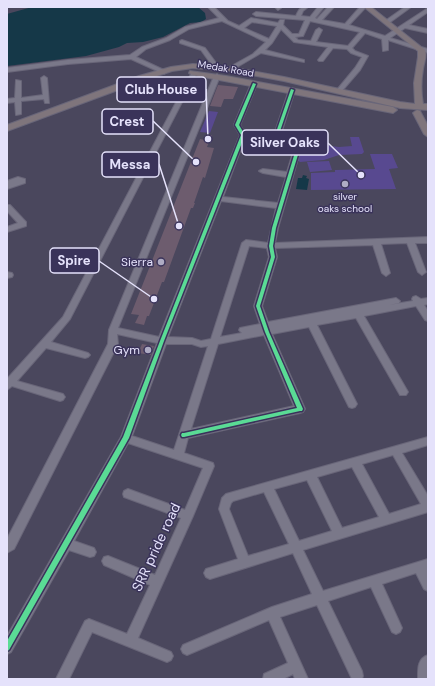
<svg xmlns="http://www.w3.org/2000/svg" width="435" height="686" viewBox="0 0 435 686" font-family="'DM Sans',sans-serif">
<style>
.green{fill:#584990}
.water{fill:#153848}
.building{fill:#6d5c6e}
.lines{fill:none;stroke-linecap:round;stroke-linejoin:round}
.minor-casing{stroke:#696679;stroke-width:2}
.major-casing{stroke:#696679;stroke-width:2}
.minor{fill:#7a7889;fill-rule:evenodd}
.major{fill:#7f757c;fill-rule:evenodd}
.cycleway-casing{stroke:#3a335a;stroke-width:3}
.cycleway{fill:#5adb95;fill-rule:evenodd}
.poi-dot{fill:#afacc4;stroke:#3a335a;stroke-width:1.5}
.labels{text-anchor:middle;stroke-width:3;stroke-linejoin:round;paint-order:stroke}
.far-street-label{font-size:10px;fill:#e5e2fb;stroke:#3a335a}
.far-poi-label{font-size:10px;fill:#e5e2fb;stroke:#3a335a}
.poi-label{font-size:12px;fill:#e5e2fb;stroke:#3a335a;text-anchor:end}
.near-street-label{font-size:14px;fill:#e5e2fb;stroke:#3a335a}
.leader{fill:none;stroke:#e5e2fb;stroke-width:1.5}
.callout-dot{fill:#e5e2fb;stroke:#3a335a;stroke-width:1.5}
.callout{fill:#3a335a;stroke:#e5e2fb;stroke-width:1.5}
.callout-label{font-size:13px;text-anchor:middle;font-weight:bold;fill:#e5e2fb}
</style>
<rect width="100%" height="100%" fill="#4a475d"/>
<path class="green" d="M209 111 218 112 210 133 200 132Z
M286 136 307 143 339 147 352 146 350 137H359L364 152 362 154 339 155 324 160 300 162 297 160V144L285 141 284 137Z
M370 154H392L398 168 389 169 396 189 311 190V173L335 172V170L375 169Z
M329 161 332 170 310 172 307 162Z"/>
<path class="water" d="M32 7H198L205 13 206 19 201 22 190 23 163 37 143 42 127 43 119 47 86 56 7 66V14Z
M303 175 307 176 306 178 309 179 307 190 296 189 298 178H302Z"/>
<path class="building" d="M218 85 238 87 233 99H224L221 107 210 106Z
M207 135H212L207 147 214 148 205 178 203 177 194 203H195L193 208H191L164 282H162L149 316H147L144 325 135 323 139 315 131 314 200 139 205 140Z
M142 344 154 346 151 355 138 353Z"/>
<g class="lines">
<defs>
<path id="minor" d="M208 7H214L228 21 239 26 251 18 278 23 280 20H284L283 25 292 34H299L305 20 256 16 253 14 256 12 296 16C299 9 300 7 308 7L303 11 301 16 310 17 318 7H324L315 18 317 19 328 7H334L322 20 345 24 360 7H366L349 25 385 36 428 8V12L409 25 428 29V33L405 28 390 38 428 49V53L388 40V50L383 51 382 39 365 33 352 48 355 51 368 56 360 70 341 92 339 93 336 91 355 68 362 57 351 53 347 49 333 48 323 61H319L318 60 328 47 294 42 281 29 272 43 265 50 304 60V62L261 53 232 70H228V68L253 54 266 42 222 21 189 29 170 40 146 49 136 57 166 71 167 72 164 74 131 59 68 64 7 72V68L68 60 130 55 142 47 166 38 185 27 219 18ZM310 21 360 32 348 46 316 42 322 30 319 28 316 30 311 41 298 40 295 37 303 36ZM252 22 277 26 269 39 244 28Z
M275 7H281V8L278 10Z
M405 7H411L389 23H385V21Z
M182 40 205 48 219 67 218 68H214L201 50 180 43V41Z
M192 72 197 73 70 319 51 342 88 353 90 355 88 357 85 358 46 348 17 381 63 394 65 397 63 400 60 401 12 386 7 390V379L63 317Z
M217 74 220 76 118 328 159 337 240 135 234 125 251 84 254 82 257 84 240 125 246 135 223 197 278 203 286 177 263 173 259 171 263 169 287 172 294 149 272 141 289 90 292 88 295 90 279 140 301 148 278 228 275 243 428 237V243H415L426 272 422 275 418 272 407 243 381 244 390 273 386 276 382 273 373 245 275 248 277 257 262 306 268 322 396 298 400 301 399 303 389 305 413 301 412 299 413 297 416 296 421 299 428 298V304L424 305 428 311V321L425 320 416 306 364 316 408 392 406 395H400L356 318 317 325 357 404 355 407 352 408 349 407 309 327 272 334 305 409 303 412 300 413 188 438 184 453 213 463 214 466 193 516 138 638 171 652 173 656 171 660 167 662 92 632 69 679H56L85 621 89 619 127 634 150 585 104 565 102 561 104 557 108 556 155 575 181 518 124 497 123 494 124 491 128 489 185 510 203 468 128 443 74 541 94 548 96 552 94 556 90 557 69 550 11 652 7 654V636L121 437 157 343 117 334 118 344 14 549 7 553V539L108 344 109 330 214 76ZM221 201 276 208 268 243 246 240 242 243 211 339 201 341 192 338 168 337ZM249 246 267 248 269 257 254 306 260 324 240 328 239 330 242 333 220 337ZM264 335 294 406 191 429 218 344ZM166 344H192L201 347 208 346 174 450 132 436Z
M44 76 47 78 49 103H45L44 99 21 101V114L16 115 15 102 7 103V99L15 98 16 80 21 81V98L43 95 41 78Z
M18 177 25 179V183L7 189V181Z
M7 205H10L26 222V226L7 232V227L18 223 7 211Z
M7 272 12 273 13 275 12 277 7 278Z
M428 437V445L402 453 428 496V512L303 550 323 591 428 559V569L427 570 428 573V591L424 589 416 573 382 584 402 628 400 632 396 634 392 632 371 587 328 601 362 671 363 676 362 679H352L317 605 280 617 308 679H295L293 674 283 679H263L264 674 288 663 269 620 187 655 183 653 181 649 183 645 272 607 312 594 293 553 210 579 206 577 204 573 206 569 238 559 219 509 222 498 226 494ZM393 455 421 504 389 514 362 464ZM352 467 379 517 342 528 317 477ZM307 480 332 531 299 541 274 489ZM264 492 289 544 248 556 229 509 231 503 233 501Z
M428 655V679H418C418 669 417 659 428 655Z"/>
<path id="major" d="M364 7H371L425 50C427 57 424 62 423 69 421 80 421 93 423 104H428V110L400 108 284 81 230 71 193 68 172 71 145 80 7 131V125L139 76 171 67 193 64 230 67 284 77 400 102 415 104 414 83 418 57V51Z
M190 71 226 76 393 107 397 110 393 113 193 75 189 73Z
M417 110 420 111 428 126V137L424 134 413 113Z"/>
</defs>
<use href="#minor" class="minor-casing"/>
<use href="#major" class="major-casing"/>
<use href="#minor" class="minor"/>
<use href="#major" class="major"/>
<defs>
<path id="cycleway" d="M253 83 256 84 239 125 245 135 164 341 129 438 9 650 7 651V641L123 437 160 341 241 135 235 125Z
M291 89 294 90 277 140 300 148 276 228 273 246 275 257 260 306 269 332 303 409 302 411H300L184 437H182L181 435 182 433H184L297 408 265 332 256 306 271 257 269 246 272 228 296 149 273 141Z"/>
</defs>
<use href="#cycleway" class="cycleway-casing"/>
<use href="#cycleway" class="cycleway"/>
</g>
<g class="poi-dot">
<circle cx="345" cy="184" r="4"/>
<circle cx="161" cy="262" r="4"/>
<circle cx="148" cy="350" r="4"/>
</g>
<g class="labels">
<g class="far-street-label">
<text transform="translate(226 68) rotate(10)" y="4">Medak Road</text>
</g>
<g class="far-poi-label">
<text x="345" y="200">silver<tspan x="345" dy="12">oaks school</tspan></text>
</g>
<g class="poi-label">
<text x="153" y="266">Sierra</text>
<text x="140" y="354">Gym</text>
</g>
<g class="near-street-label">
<text transform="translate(156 547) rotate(-65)" y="5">SRR pride road</text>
</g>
</g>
<path class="leader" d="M208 139L206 89M196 162L153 121M361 175L328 143M179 226L159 164M154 299L99 261"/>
<g class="callout-dot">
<circle cx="208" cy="139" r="4"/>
<circle cx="196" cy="162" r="4"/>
<circle cx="361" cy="175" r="4"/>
<circle cx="179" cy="226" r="4"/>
<circle cx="154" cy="299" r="4"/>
</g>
<g class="callout">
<rect x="117" y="77" width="89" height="25" rx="4"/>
<rect x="102" y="109" width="51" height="25" rx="4"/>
<rect x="242" y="130" width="86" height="25" rx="4"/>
<rect x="102" y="152" width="57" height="25" rx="4"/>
<rect x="50" y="248" width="49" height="25" rx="4"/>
</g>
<g class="callout-label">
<text x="161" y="94">Club House</text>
<text x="127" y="126">Crest</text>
<text x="285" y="147">Silver Oaks</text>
<text x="130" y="169">Messa</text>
<text x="74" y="265">Spire</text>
</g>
<rect width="435" height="686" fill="none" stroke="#e5e2fb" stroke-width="16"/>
</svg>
